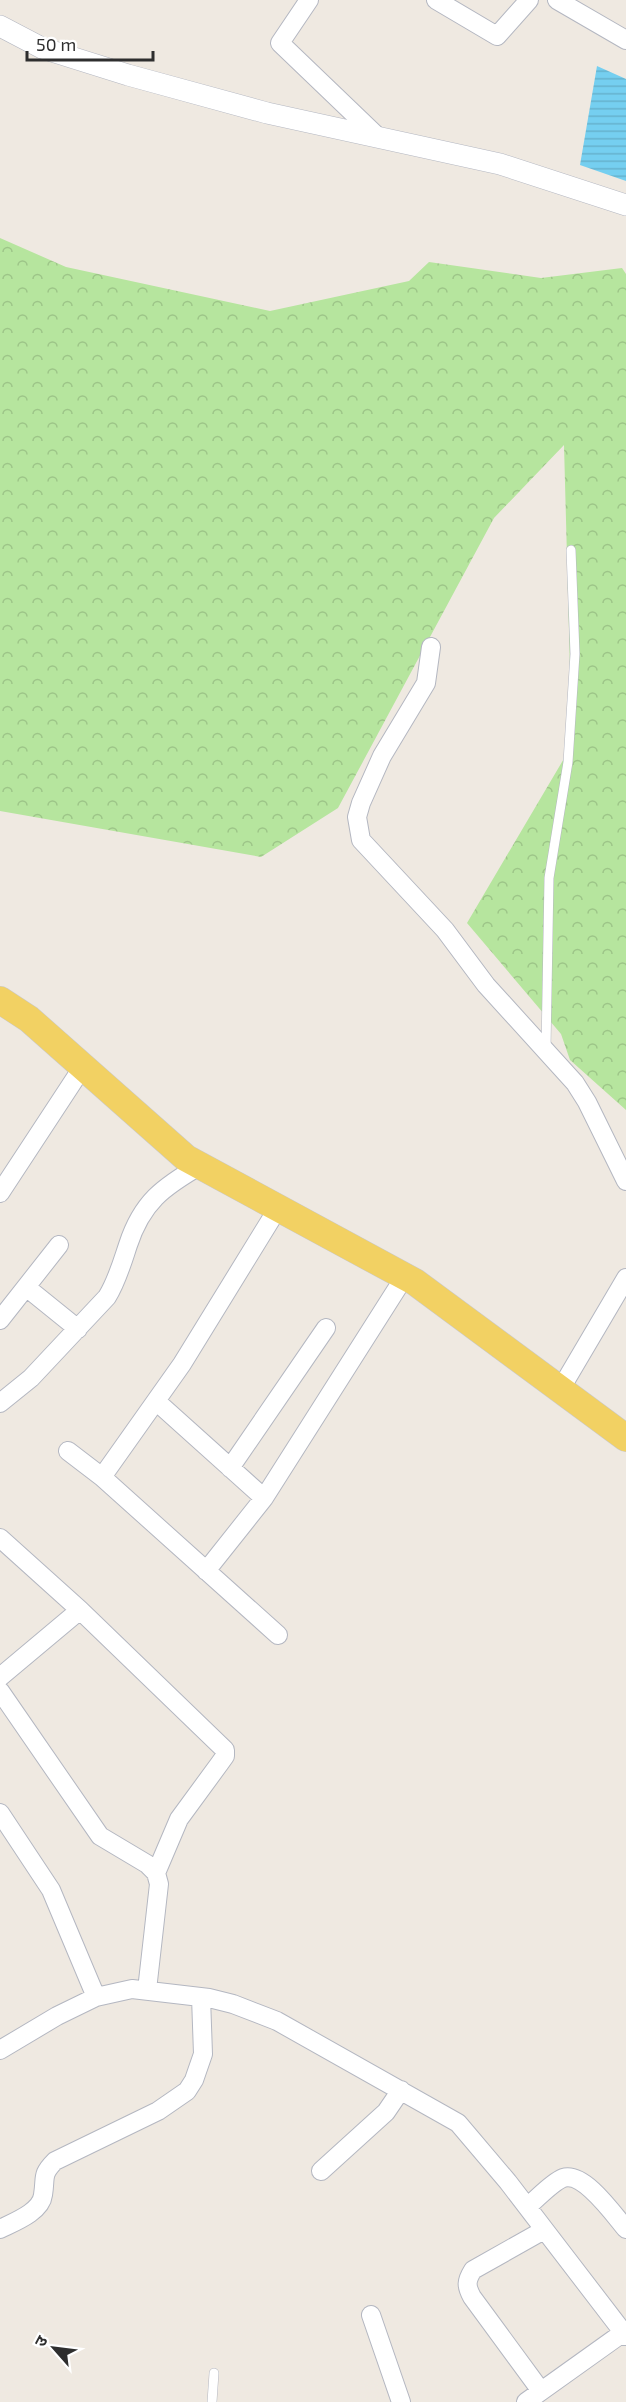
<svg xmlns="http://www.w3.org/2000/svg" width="626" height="2402" viewBox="0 0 626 2402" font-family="'Exo 2','Noto Sans Devanagari',sans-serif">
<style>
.forest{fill:url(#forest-crowns)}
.water{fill:url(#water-rules)}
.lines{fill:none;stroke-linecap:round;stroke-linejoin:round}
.service-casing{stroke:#b4b7c1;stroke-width:10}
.minor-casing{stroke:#b4b7c1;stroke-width:20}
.tertiary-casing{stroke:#b4b7c1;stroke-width:22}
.primary-casing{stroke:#c9c9c9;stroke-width:28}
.service{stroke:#fff;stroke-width:9}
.minor{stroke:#fff;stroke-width:18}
.tertiary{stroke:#fff;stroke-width:21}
.primary{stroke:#f2d163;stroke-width:27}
</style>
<defs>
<pattern id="forest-crowns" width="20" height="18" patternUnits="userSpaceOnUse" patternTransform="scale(1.5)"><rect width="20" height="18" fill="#b6e59e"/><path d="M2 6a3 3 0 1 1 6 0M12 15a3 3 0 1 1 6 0" fill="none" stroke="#9dc588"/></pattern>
<pattern id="water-rules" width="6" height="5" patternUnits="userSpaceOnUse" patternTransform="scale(1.5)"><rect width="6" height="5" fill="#75cff0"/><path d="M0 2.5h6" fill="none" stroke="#66b2ce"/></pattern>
</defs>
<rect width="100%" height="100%" fill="#efe9e1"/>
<path class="forest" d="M0 238 66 267 270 311 409 281 429 262 541 278 622 268 626 274V1110L570 1060 561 1034 467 923 572 745 564 445 494 518 338 808 261 857 0 811Z"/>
<path class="water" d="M597 66 626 79V181L580 165Z"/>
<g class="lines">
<defs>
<path id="service" d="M546 1049 549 878 568 762 575 654 571 550
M212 2402 214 2373"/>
<path id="minor" d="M309 0 280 43 378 137
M436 0 497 36 529 0
M557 0 626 40
M431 647 426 683 382 756 361 803 357 817 361 840 445 930 486 985 575 1083 587 1102 626 1181
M0 1193 82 1068
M26 1287 78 1329
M0 1320 59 1245
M560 1390 626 1278
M156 1401 264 1498
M0 1403 31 1378 107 1297C117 1281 122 1263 128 1245 142 1202 163 1187 201 1165
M68 1451 102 1477 278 1635
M230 1468 326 1328
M102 1477 182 1364 278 1208
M0 1538 80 1610 225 1750V1756L220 1763 179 1819 156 1873
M206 1571 264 1498 405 1276
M0 1677 80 1610
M0 1691 100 1836 147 1864 156 1873 159 1884 147 1990
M0 1813 51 1890 96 1997
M0 2050 57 2016 96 1997 132 1989 209 1998 233 2004 277 2021 458 2123 508 2182 626 2336
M321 2171 386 2112 401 2090
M527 2207C537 2199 551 2183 563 2178 584 2171 614 2215 626 2229
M0 2229C14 2222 41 2212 43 2195 46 2177 41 2175 55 2161L158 2111 187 2091 194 2080 203 2054 201 1997
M371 2315 401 2402
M541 2391 472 2297C466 2286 466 2281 473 2270L544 2230
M526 2402 624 2332"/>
<path id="tertiary" d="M0 26 42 48 128 75 267 113 500 164 626 205"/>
<path id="primary" d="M0 1000 29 1019 186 1158 415 1282 626 1438"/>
</defs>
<use href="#service" class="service-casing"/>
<use href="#minor" class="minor-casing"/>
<use href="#tertiary" class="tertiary-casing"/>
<use href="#primary" class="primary-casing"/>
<use href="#service" class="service"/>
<use href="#minor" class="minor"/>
<use href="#tertiary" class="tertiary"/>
<use href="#primary" class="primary"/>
</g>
<g transform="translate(54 2348) rotate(298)" stroke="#ffffff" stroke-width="4.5" paint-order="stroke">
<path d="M0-4.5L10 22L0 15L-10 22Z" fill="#2e2e2e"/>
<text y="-9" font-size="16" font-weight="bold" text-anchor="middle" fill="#2e2e2e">उ</text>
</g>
<path d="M27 51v9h126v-9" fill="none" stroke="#2e2e2e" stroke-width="3"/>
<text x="36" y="51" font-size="18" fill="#2e2e2e" stroke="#ffffff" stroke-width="4.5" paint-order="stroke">50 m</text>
</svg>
